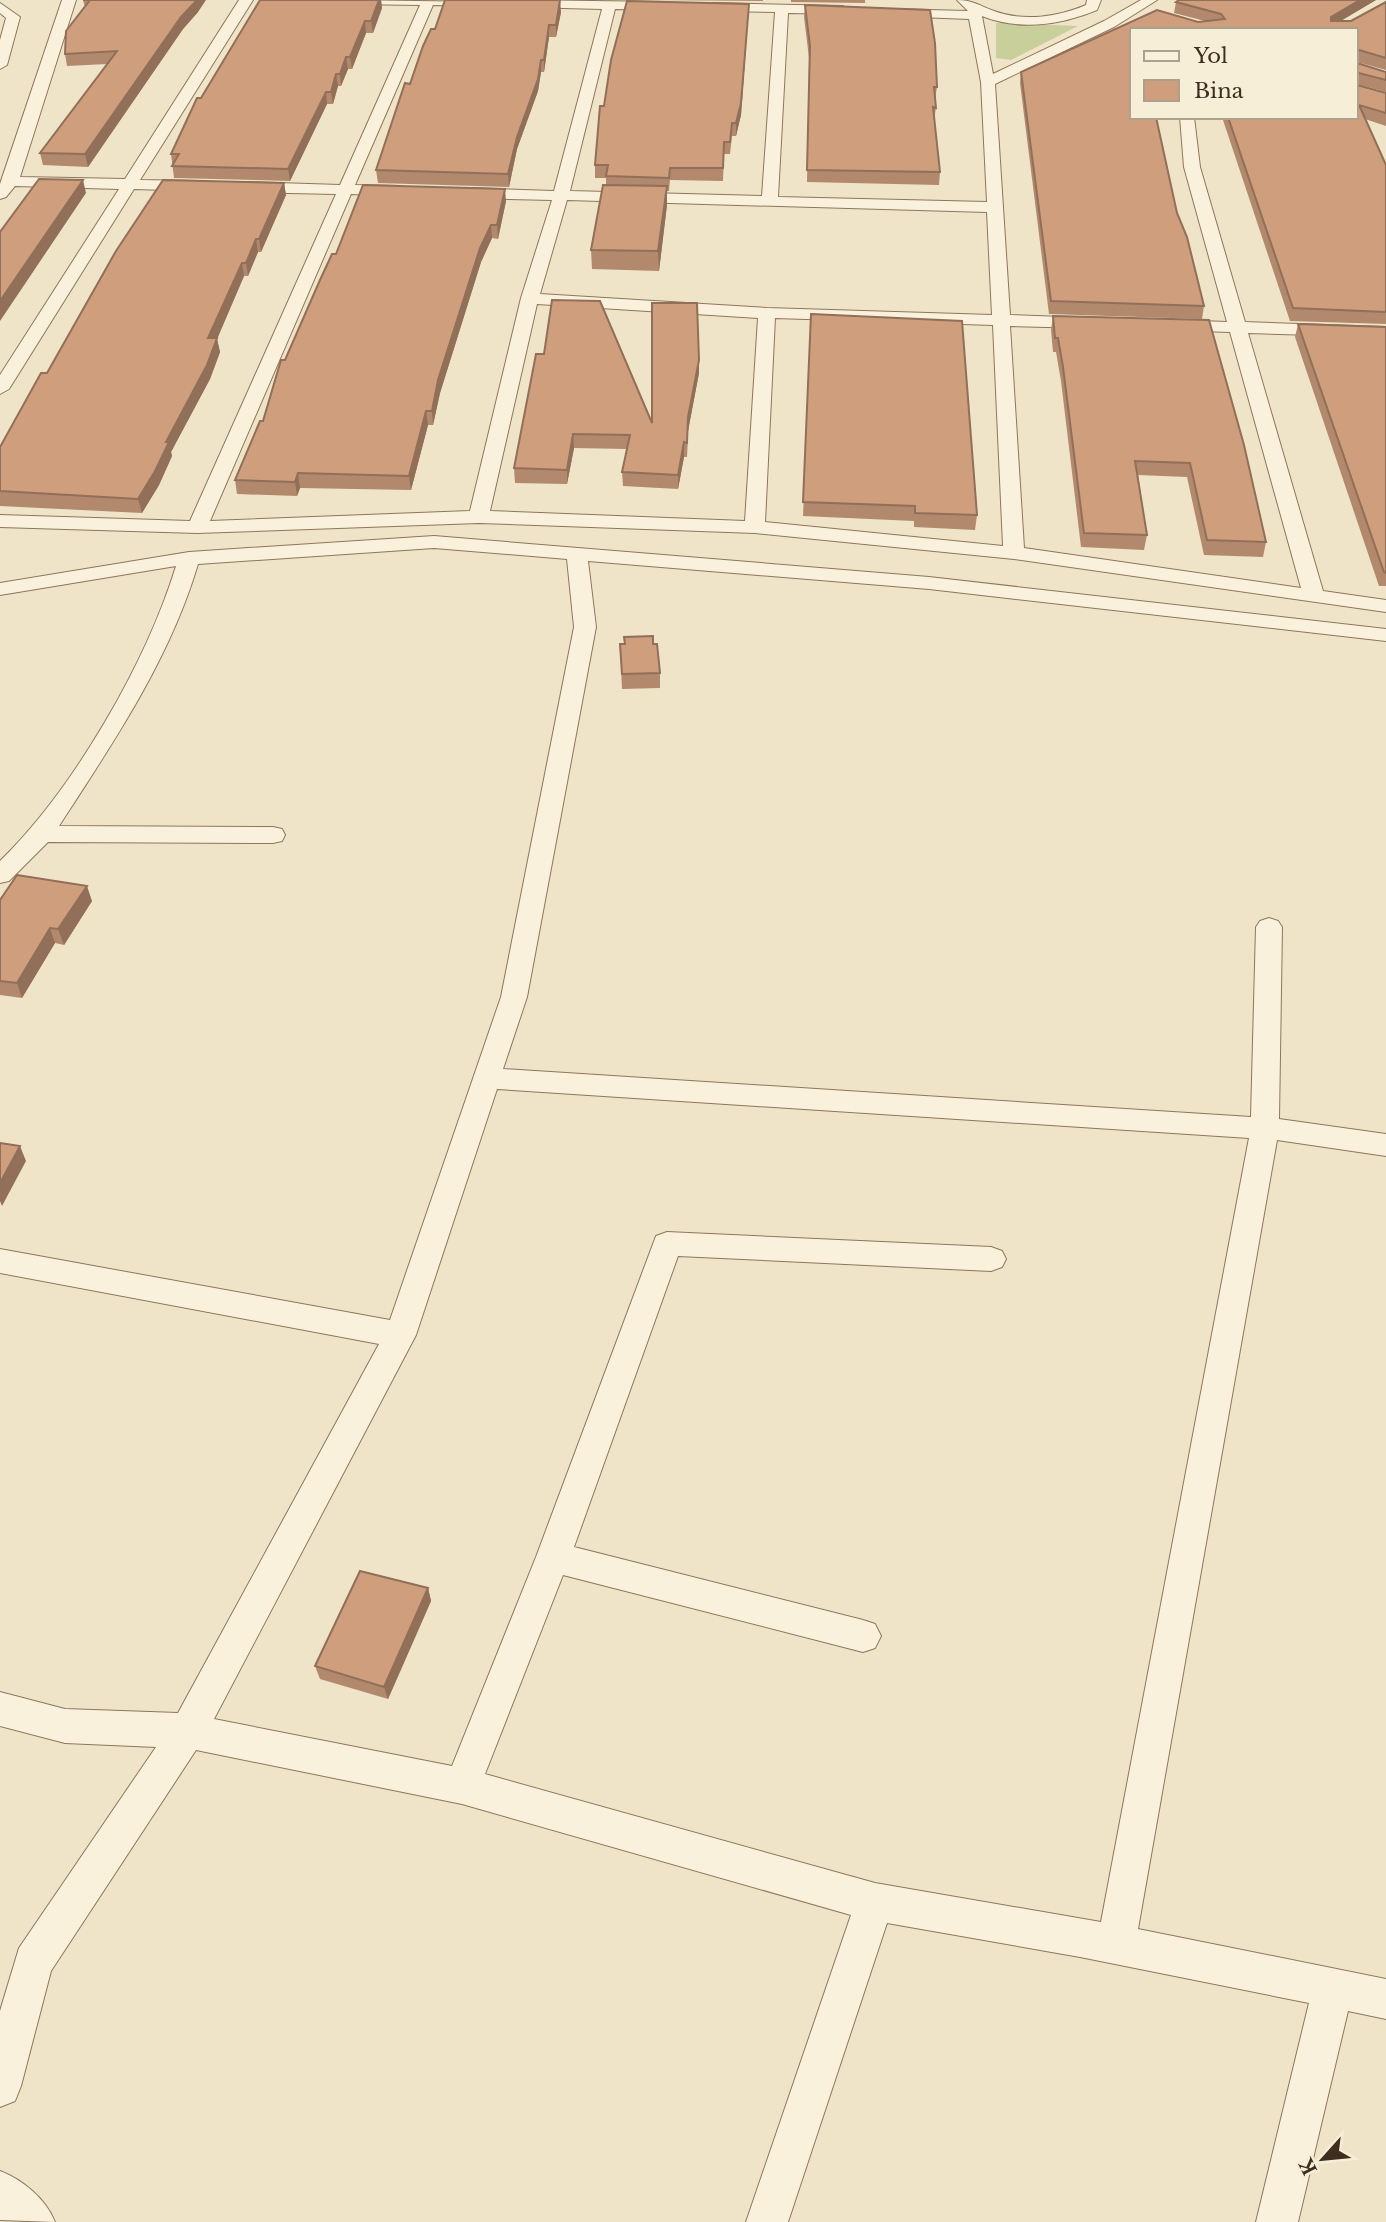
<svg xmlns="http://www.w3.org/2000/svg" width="1386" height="2222" viewBox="0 0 1386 2222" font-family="'Libre Baskerville',serif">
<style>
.green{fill:#c9cf9b}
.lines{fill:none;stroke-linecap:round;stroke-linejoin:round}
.street-casing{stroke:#8d765c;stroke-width:2}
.street{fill:#faf1dc;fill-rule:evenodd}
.wall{fill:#b2896c}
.shaded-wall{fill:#916f58}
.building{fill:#cf9f7d;stroke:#916f58;stroke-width:2}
</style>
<rect width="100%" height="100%" fill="#f0e4c8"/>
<path class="green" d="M996 23 1078 26 1011 60 996 58Z"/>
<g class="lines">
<defs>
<path id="street" d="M62 0H76L20 177 125 179 239 0H253L140 180 197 181 205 186 197 191 134 189 9 389 0 394V375L119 189 15 186 6 197 0 199V184Z
M342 0 490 2 483 6 433 5 355 185 400 186 408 191 400 196 351 194 210 521 470 511 521 298 552 200 469 198 461 193 469 188 554 191 602 9 524 7 517 3 519 0 665 2 672 6 665 10 615 9 570 191 762 196 775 12 713 11 706 7 713 3 843 6 850 10 843 14 788 13 778 197 987 202 981 82 969 19 894 16 889 15V9L968 11 957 0C973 0 980 6 994 11 1023 22 1058 17 1086 5L1087 0H1101L1097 10C1061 25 1019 31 982 16L993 74 1104 21 1141 0H1157L1114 27 995 84 1010 315 1089 318 1098 323 1089 328 1010 326 1024 548 1301 588 1230 332 1172 330 1163 325 1172 320 1227 322 1184 167 1180 117H1194L1200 167 1245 322 1386 327V337L1248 333 1323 591 1386 600V612L1014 559 755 533 479 523 197 533 0 527V515L190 521 336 194 248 192 240 187 248 182 340 185 420 5 349 4ZM567 200 987 212 992 315 767 308 540 294ZM537 304 758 318 745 521 490 511ZM775 318 993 325 1003 546 765 522Z
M0 3 20 17 7 65 0 69V40L6 18 0 13Z
M434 536 929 577 1386 629V641L929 589 588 561 596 627 527 997 503 1069 1251 1117 1256 927 1260 921 1269 918 1278 921 1282 927 1279 1119 1386 1134V1156L1277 1140 1138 1929 1386 1979V2019L1348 2011 1298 2222H1256L1309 2003 1080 1957 887 1923 788 2222H746L851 1915 462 1804 196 1750 51 1971 21 2086 15 2101 0 2107V2011L19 1948 156 1747 65 1743 0 1726V1692L65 1709 178 1713 379 1344 0 1273V1249L390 1320 501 997 574 627 567 559 434 548 198 564C170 659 113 743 59 826L273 827 282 829 285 835 282 841 273 843 48 842 9 881 0 883V861C73 790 146 664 176 566L0 595V583L189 552ZM497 1089 1249 1138 1101 1922 875 1883 485 1774 563 1575 863 1652 875 1648 881 1636 875 1624 863 1620 574 1547 678 1256 991 1271 1002 1267 1006 1259 1002 1251 991 1247 667 1232 656 1236 536 1557 452 1766 214 1719 416 1335Z
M0 2171C23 2180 46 2199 55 2222L0 2220Z"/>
</defs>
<use href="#street" class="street-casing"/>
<use href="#street" class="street"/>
</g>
<path class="wall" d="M83 0 198 12 183 29 88 167 43 165 40 153 107 64 67 66 65 54 85 7Z
M260 0H381L382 8 373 33H366L352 69H348L341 86H338L333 104H327L290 181 174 178 171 154 201 98Z
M649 0H763V1Z
M791 0H865V3L791 2Z
M1179 0H1376L1340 21H1351L1386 2V70L1357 62V63L1386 72V80L1359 73 1386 80V92L1357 84 1386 93V126L1365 119 1386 165V324L1290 321 1222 117H1356V30H1132V117H1156L1177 213 1187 237 1204 306 1202 319 1049 314 1020 83 1021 72 1157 10 1198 22 1205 21 1174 13 1176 2Z
M805 5 937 87 935 99 936 108 934 120 940 172 939 185 807 182 809 58 804 17Z
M561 12 556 37H549L544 72H541L538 91 517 149 509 187 378 183 376 170 410 84Z
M748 16 741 115 736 136H732L730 154H724L723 181 670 180 669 191H667V205L659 271 592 269 591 250 606 185V178H595V165L604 106Z
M284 183 286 195 261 252H258L248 276H244L217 339 220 352 210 379 171 452 172 456 159 485 142 513 0 506V447L47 373Z
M506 201 498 239 492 238 481 262 440 393 433 425H428L411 490 300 488 297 496 237 494 235 480 263 421 285 360 336 254Z
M811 314 977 515 975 530 914 527V521L803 516Z
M1053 316 1266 542 1263 557 1204 555 1187 477 1138 475 1147 535 1144 550 1081 547 1061 381 1056 352H1053L1051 330Z
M1298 324 1386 327V586H1379L1295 337Z
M544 354 652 423 699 360V373L688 431 687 457H684L678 489 623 486 622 472 627 449 574 448 567 484 515 483 514 468Z
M620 644H653L660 673V688L622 689Z
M0 900 92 901 64 945 55 943 22 998 0 995Z
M428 1588 431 1601 388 1699 320 1679 315 1666Z"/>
<path class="shaded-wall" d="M197 0H206L198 12 183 29 88 167 85 154 181 17Z
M379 0H381L382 8 373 33 371 21Z
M560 0 561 12 556 37V25Z
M1360 0H1376L1329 28 1331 17Z
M749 4 741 115 736 136V123Z
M365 21 366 33 352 69 350 57Z
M549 25V37L544 72V60Z
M346 57 348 69 341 86 340 74Z
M541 60V72L538 91 517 149 509 187 508 174 517 137Z
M336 74 338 86 333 104 331 92Z
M326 92 327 104 290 181 288 169Z
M83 180 86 193 0 321V301Z
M284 183 286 195 261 252 259 239Z
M667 186V205L659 271 658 251Z
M505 189 506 201 498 239 497 225Z
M491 225 492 238 481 262 440 393 433 425 432 411 438 380 480 248Z
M256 239 258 252 248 276 246 263Z
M242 263 244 276 217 339 220 352 210 379 171 452 172 456 159 485 142 513 138 499 166 442 208 338Z
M699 360V373L688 431 687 457 688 417Z
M426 411 428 425 411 490 409 476Z
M573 434 574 448 567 484V470Z
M684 442V457L678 489V475Z
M298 473 300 488 297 496 295 482Z
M87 886 92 901 64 945 58 929Z
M50 928 55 943 22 998 17 983Z
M20 1146 26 1161 2 1206 0 1201V1183Z
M428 1588 431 1601 388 1699 384 1687Z"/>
<path class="building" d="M83 0H197L181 17 85 154 40 153 117 51 65 54 66 31 90 0Z
M260 0H379L371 21H365L350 57H346L340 74H336L331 92H326L288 169 172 166 179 154H171L197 98H201Z
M445 0H560L556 25H549L544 60H541L538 79 517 137 508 174 376 170 405 83 410 84 423 46 431 29H435Z
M1179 0H1360L1331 17V21H1351L1386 2V58L1359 50 1356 53V30H1132V117H1156L1177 213 1187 237 1204 306 1051 301 1021 72 1157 10 1198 22 1225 19 1221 14 1176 2Z
M627 1 749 4 741 103 736 123H732L730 142H724L723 168H670L669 178 606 176 608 165H595L600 106H604L611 60Z
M805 5 930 10 935 43 937 87H934L936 108 933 107 940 172 807 170 810 46Z
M1356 56 1357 63 1386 72V80L1359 73 1356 76Z
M1356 77 1357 85 1386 93V113L1359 105 1386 165V312L1293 308 1228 117H1356Z
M39 179 83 180 0 301V232Z
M163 180 284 183 259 239H256L246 263H242L208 338H217L207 365 166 442H169L155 471 138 499 0 491V447L41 373H47L116 251Z
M363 185 505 189 497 225H491L480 248 438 380 432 411H426L409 476 298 473 295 482 235 480 260 421H263L281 360H285L320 280 332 254H336Z
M603 185 667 186 658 251 591 250Z
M552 300 600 301 652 423V303H697L699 360 688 417 687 443 684 442 678 475 622 472 630 435 573 434 567 470 514 468 536 354H544Z
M811 314 962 321 977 515 915 513V506L803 502Z
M1053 316 1209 320 1244 445 1266 542 1207 540 1190 463 1135 461 1147 535 1084 533 1063 367 1058 338H1055Z
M1298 324 1386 327V573L1384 572Z
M653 636V644H657L660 673 622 674 620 644H625L624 637Z
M17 875 87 886 58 929 50 928 17 983 0 981V900Z
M0 1143 20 1146 0 1183Z
M360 1571 428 1588 384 1687 315 1666Z"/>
<rect x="1130" y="28" width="228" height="91" fill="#f7eed8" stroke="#ada18e" stroke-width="2"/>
<rect x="1144" y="51" width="35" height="10" fill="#faf1dc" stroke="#ada18e" stroke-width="2"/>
<text x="1194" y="63" font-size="21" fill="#3d2e20">Yol</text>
<rect x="1144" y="80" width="35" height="21" fill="#cf9f7d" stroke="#ada18e" stroke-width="2"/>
<text x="1194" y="98" font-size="21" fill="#3d2e20">Bina</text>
<g transform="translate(1323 2159) rotate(243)" stroke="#f7eed8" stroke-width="5" paint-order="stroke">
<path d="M0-5L12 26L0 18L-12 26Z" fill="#3d2e20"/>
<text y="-10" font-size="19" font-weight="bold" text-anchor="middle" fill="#3d2e20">K</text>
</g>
</svg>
